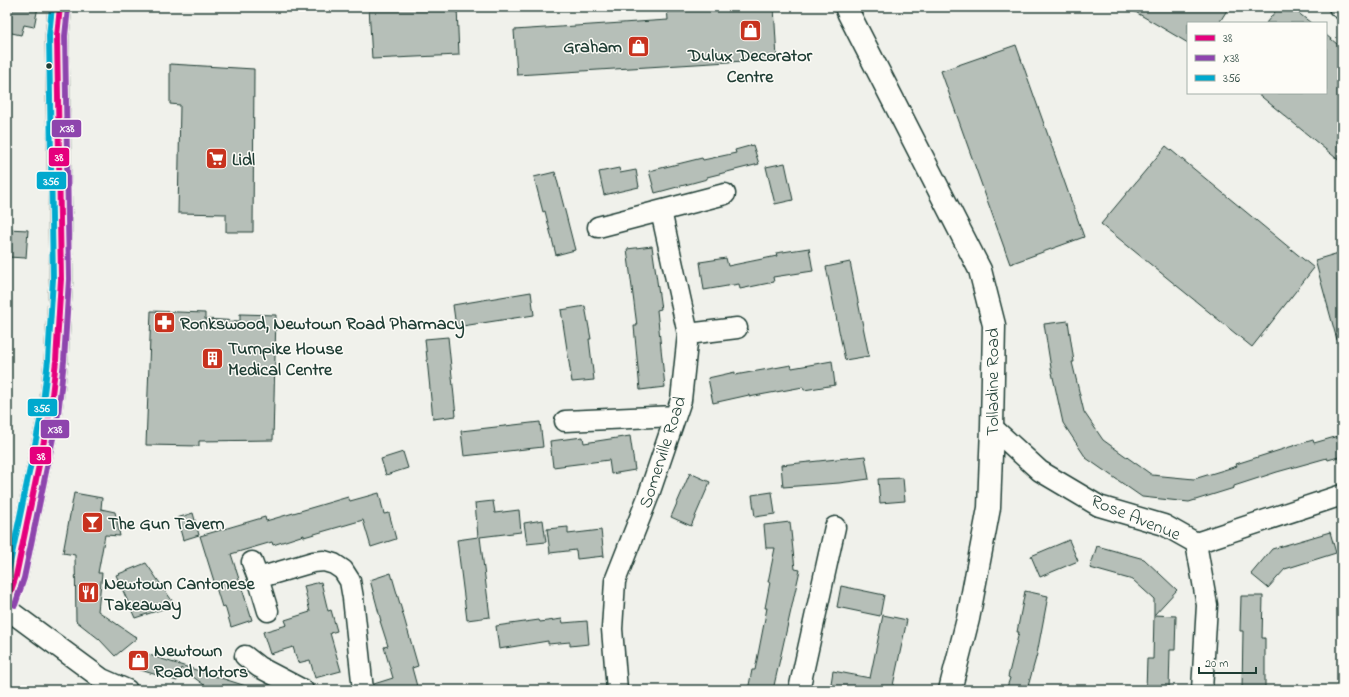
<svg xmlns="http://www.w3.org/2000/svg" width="1349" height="697" viewBox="0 0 1349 697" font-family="'Indie Flower',sans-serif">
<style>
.building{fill:#b6bfb8;stroke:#1f3d34}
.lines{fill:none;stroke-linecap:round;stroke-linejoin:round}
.minor-casing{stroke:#1f3d34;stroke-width:23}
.major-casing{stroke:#1f3d34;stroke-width:25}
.minor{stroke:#fdfcf7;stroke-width:20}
.major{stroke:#fdfcf7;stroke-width:22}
.bus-1-casing{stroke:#fdfcf7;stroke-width:9}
.bus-2-casing{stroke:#fdfcf7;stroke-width:9}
.bus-3-casing{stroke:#fdfcf7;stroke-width:9}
.bus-1{stroke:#e5007d;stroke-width:6}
.bus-2{stroke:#8e44ad;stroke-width:6}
.bus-3{stroke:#00a9ce;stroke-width:6}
.bus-dot{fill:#1f3d34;stroke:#fdfcf7;stroke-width:1.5}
.labels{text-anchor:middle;stroke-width:3;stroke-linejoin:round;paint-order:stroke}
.poi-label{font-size:18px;font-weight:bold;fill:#1f3d34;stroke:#fdfcf7;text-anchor:start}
.street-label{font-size:18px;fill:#1f3d34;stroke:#fdfcf7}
.line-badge{stroke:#fdfcf7;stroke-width:1.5}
.badge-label{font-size:11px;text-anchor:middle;font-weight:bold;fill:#fff}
</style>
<rect width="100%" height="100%" fill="#f0f1eb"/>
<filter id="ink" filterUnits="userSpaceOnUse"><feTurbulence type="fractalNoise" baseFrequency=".025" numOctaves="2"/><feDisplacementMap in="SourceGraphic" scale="8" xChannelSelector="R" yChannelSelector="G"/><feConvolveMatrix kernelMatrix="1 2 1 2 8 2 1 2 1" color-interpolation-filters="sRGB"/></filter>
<g filter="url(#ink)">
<path class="building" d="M7 7H38L34 27 24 25 21 35 7 32Z
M369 7H457L459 55 372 59Z
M667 7H774L777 59 517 75 514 30 668 20Z
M1127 7H1229L1219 23H1188V43Z
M1279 7H1291L1311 23H1266Z
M1326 35 1342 48V163L1257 93H1326Z
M1016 45 1084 237 1010 264 941 71Z
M170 64 254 69 253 232H226V214L178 213 180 105 170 104Z
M753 145 759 164 707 177V179L655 193 649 171 702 158 703 160 736 153 735 150Z
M1166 146 1314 268 1252 347 1101 224Z
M785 163 793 200 775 204 766 167Z
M619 168 620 173 636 170 639 187 604 195 599 172Z
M555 172 575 250 556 255 545 211 543 212 534 177Z
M7 229 28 230 26 258 7 257Z
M652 246 661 309 657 310 665 387 640 390 634 326H637L627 249Z
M809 248 813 271 773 277 774 282 740 289 739 284 704 290 700 262 726 258 728 266 777 256 776 253Z
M1342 252V339L1337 340 1315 260Z
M850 262 869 356 845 360 826 267Z
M531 292 534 315 456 327 453 305Z
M585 306 591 339H589L594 380 572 382 561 310Z
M151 311 205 313V319L240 321V314L276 315 273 440 199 441V446L146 445Z
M1068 321 1074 362H1072L1084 412 1103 440 1152 475 1194 479 1237 466 1236 464 1296 445 1313 440 1314 443 1342 435V456L1328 460 1327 458 1277 472 1234 486V488L1189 502 1142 497 1086 458 1063 423 1051 368 1044 324Z
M448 337 456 416 433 419 425 339Z
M832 361 835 385 804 390 803 387 749 397V395L713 403 708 378 735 372V375L791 365 792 368Z
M540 422 543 447 464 456 461 431Z
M630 436 635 470 611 474 609 460 553 467 550 441 583 437 584 443Z
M403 452 408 468 386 475 381 459Z
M865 456 869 479 839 483 783 487 781 465Z
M690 473 710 482 691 526 671 517Z
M903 478 905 501 880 503 878 479Z
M772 492 775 514 755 517 752 495Z
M74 493 102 498 101 509 115 512 120 536 105 535 98 573H102L98 611 137 638 115 656 99 639 76 621 75 555 63 553Z
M379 493 384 514 389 513 396 539 371 547 363 520 304 537V535L273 545 272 542 231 554 252 620 231 627 225 606 222 607 200 536 265 517 266 521 348 497 350 501Z
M493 501 495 513 519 510 521 532 480 537 490 617 467 620 457 540 478 537 475 503Z
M193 513 199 535 183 540 177 518Z
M543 520 546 542 527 544 524 523Z
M790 522 795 569 800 570 773 690H748L752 670H755L767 608H765L770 582H768L775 548H766L764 525Z
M568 527V534L601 530 604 556 577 559 576 550 550 553 547 529Z
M1330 532 1336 553 1285 569 1268 588 1251 574 1272 549Z
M1069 540 1078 561 1040 577 1031 556Z
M1097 546 1144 559 1177 590 1154 615V599L1133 580 1090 568Z
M146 563 175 605 135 618 116 575Z
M391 573 418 666 412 668 418 690H374V684L393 678 384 647 388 646 380 621H381L370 580Z
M321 582 328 611 331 610 337 631 330 633 341 671 315 678 310 660 298 663 293 647 270 654 263 632 287 625 285 620 310 612 304 586Z
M841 586 884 595 880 616 837 607Z
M1025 591 1048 596 1037 654 1027 690H1006L1010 678 1008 677 1019 632H1017Z
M1241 596H1263L1262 638H1265V690H1242L1243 631H1240Z
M883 615 907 620 892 690H830L833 671 870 678Z
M1154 615 1176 616 1175 650H1170L1169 690H1146L1147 659H1153Z
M562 619 563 623 587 621 589 644 570 646V642L548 644V641L499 649 496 626 539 620 540 622Z
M143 653 249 687V690H211L181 668 177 681 137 669Z"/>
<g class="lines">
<defs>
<path id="minor" d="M1339 7 1342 9
M598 227 725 194
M688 334 737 328
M565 421 675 416
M992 427 1040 471 1099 506 1164 525 1196 543 1342 495
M1196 543 1207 605 1202 690
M252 562 258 578
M7 609 102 679 127 690
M268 611 258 578 313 562 324 561 334 564 343 570 350 581 353 598 363 690
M245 656 259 667 303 690
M617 690 612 629 615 581 648 497 681 400 688 334 661 211
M799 690 835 527"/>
<path id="major" d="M846 7 849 14 980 270 994 325 992 427 989 508 968 619 950 690
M7 602 16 576 50 412 56 361 61 279 57 36 60 7"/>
</defs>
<use href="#minor" class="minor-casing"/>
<use href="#major" class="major-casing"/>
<use href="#minor" class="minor"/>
<use href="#major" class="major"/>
<defs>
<path id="bus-1" d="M7 602 16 576 50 412 56 361 61 279 57 36 60 7"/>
<path id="bus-2" d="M15 605 24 578 58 414 64 361 69 279 65 36 68 8"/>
<path id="bus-3" d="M7 578 42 411 48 360 53 279 49 36 52 7"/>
</defs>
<use href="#bus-1" class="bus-1-casing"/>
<use href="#bus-2" class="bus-2-casing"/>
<use href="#bus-3" class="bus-3-casing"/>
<use href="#bus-1" class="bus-1"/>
<use href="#bus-2" class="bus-2"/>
<use href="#bus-3" class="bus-3"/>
</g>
</g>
<defs>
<symbol id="shop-square" viewBox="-11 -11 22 22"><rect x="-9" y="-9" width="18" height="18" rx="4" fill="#c8321e" stroke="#fdfcf7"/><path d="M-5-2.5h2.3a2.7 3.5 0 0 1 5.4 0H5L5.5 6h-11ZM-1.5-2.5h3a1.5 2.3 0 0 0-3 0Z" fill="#fff"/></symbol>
<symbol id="supermarket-square" viewBox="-11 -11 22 22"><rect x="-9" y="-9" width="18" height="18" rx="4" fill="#c8321e" stroke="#fdfcf7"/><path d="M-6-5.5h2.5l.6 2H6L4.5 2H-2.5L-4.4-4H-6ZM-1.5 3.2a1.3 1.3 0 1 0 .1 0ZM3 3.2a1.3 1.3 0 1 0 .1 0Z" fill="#fff"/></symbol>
<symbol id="pharmacy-square" viewBox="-11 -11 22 22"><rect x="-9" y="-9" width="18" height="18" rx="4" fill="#c8321e" stroke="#fdfcf7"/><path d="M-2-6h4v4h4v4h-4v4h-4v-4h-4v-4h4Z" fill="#fff"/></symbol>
<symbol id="building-square" viewBox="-11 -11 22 22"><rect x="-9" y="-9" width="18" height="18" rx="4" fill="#c8321e" stroke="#fdfcf7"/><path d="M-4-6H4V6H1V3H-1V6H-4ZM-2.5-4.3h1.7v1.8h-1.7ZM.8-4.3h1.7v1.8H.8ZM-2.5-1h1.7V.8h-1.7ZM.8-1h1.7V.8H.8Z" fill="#fff"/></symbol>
<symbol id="bar-square" viewBox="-11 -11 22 22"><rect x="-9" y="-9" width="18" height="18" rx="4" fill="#c8321e" stroke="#fdfcf7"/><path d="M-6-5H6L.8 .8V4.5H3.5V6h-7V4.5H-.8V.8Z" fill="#fff"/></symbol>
<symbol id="restaurant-square" viewBox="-11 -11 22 22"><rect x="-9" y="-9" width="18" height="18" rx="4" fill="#c8321e" stroke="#fdfcf7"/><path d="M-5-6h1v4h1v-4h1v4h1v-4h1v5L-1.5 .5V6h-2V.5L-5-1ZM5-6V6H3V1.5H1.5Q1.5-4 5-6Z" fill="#fff"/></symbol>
</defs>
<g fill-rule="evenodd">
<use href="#shop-square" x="738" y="18" width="25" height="25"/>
<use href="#shop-square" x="626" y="34" width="25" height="25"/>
<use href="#supermarket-square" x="204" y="146" width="25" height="25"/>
<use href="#pharmacy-square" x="152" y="310" width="25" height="25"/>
<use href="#building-square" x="200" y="346" width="25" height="25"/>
<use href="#bar-square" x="80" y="510" width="25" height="25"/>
<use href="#restaurant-square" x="76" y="580" width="25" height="25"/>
<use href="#shop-square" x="126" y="648" width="25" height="25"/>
</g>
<circle class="bus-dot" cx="49" cy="66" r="3.5"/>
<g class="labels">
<g class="poi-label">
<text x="622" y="52" text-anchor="end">Graham</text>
<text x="750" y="61" text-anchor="middle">Dulux Decorator<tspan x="750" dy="21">Centre</tspan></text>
<text x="232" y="165">Lidl</text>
<text x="180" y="329">Ronkswood, Newtown Road Pharmacy</text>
<text x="228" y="354">Turnpike House<tspan x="228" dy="21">Medical Centre</tspan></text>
<text x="108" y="529">The Gun Tavern</text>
<text x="104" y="589">Newtown Cantonese<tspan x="104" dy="21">Takeaway</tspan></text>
<text x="154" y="656">Newtown<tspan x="154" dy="21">Road Motors</tspan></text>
</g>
<g class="street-label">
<text transform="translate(992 382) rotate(-90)" y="6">Tolladine Road</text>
<text transform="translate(662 452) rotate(-72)" y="6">Somerville Road</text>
<text transform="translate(1136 517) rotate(22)" y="6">Rose Avenue</text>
</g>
</g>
<g class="line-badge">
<rect x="51" y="119" width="31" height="19" rx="4" fill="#8e44ad"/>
<rect x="48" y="147" width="22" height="20" rx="4" fill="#e5007d"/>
<rect x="36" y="171" width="31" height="19" rx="4" fill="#00a9ce"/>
<rect x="27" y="398" width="31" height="19" rx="4" fill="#00a9ce"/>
<rect x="40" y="419" width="30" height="20" rx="4" fill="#8e44ad"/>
<rect x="29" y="446" width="23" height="19" rx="4" fill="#e5007d"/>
</g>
<g class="badge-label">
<text x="67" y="132">X38</text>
<text x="59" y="161">38</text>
<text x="51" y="185">356</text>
<text x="42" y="412">356</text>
<text x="55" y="433">X38</text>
<text x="41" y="460">38</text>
</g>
<rect width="1349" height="697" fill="none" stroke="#fdfcf7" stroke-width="24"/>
<rect x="12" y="12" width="1325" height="673" fill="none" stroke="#1f3d34" stroke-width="1.5" filter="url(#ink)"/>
<rect x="1187" y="22" width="140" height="72" fill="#fdfcf7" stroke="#a4b0a9"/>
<rect x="1195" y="35" width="20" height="6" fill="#e5007d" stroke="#a4b0a9"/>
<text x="1223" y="42" font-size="12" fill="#1f3d34">38</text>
<rect x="1195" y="55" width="20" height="6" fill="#8e44ad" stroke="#a4b0a9"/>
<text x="1223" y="62" font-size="12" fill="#1f3d34">X38</text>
<rect x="1195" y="75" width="20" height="6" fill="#00a9ce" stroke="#a4b0a9"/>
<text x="1223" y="82" font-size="12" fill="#1f3d34">356</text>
<path d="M1199 667v6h57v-6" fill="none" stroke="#1f3d34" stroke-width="2"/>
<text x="1205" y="667" font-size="12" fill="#1f3d34" stroke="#fdfcf7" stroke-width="3" paint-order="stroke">20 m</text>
</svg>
